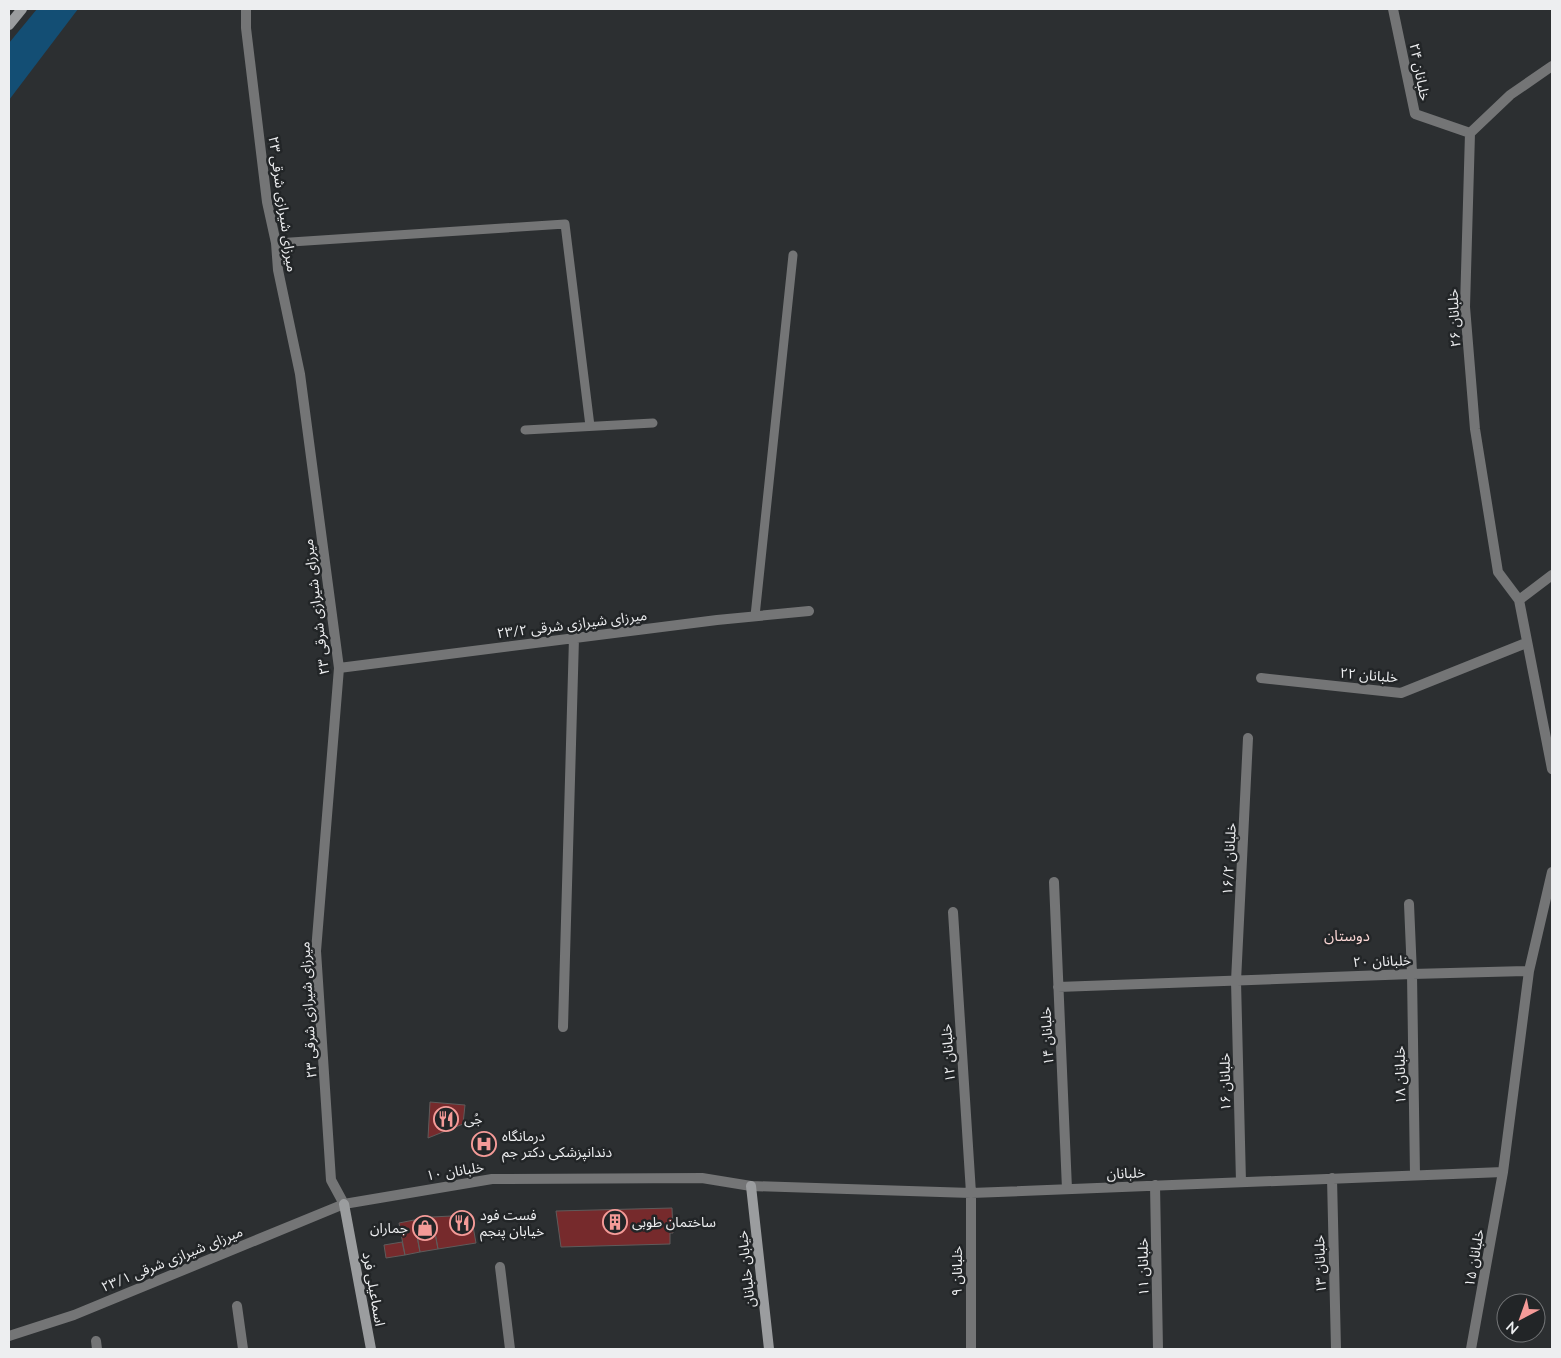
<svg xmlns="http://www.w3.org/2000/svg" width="1561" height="1358" viewBox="0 0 1561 1358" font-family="Lato,'Noto Sans Arabic',sans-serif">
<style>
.green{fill:#134e74}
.building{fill:#762a2c;stroke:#5f5b5b}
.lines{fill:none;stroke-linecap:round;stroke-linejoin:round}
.lane{stroke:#747576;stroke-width:9}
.street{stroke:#747576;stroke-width:10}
.secondary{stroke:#9b9d9f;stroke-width:10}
.labels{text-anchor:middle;stroke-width:5;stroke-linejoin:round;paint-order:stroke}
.street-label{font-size:14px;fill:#edeef0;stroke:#222527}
.poi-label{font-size:14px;fill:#edeef0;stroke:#222527;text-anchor:start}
.neighbourhood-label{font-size:15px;fill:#fad6d4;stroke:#222527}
</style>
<rect width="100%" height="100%" fill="#2c2f31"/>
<path class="green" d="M37 9H78L9 100V43Z"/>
<path class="building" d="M430 1102 465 1105 463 1124 428 1138Z
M672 1208 673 1233H670V1244L561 1247 556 1211Z
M471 1215 476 1243 438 1249 432 1217Z
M432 1217 438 1249 420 1252 414 1220Z
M414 1220 420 1252 405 1255 399 1223Z
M402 1242 405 1255 386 1258 384 1245Z"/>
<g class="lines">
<path class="lane" d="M276 243 565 224 590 426
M525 430 653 423
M755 616 793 255"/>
<path class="street" d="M246 9V28L267 202 276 243 278 270 300 374 339 668 316 951 331 1180 344 1204
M1393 9 1415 114 1470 133
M1552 575 1519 600 1552 769
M1519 600 1498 572 1475 429 1465 307 1470 133 1510 95 1552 66
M339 668 717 620 809 611
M1261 678 1401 693 1526 643
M1054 882 1067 1189
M1409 904 1412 974 1415 1175
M953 912 971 1193V1349
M1058 987 1412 974 1529 971
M563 1027 574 638
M1332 1178 1336 1349
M1241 1182 1236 981 1248 738
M1155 1185 1158 1349
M500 1267 510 1349
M237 1306 243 1349
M9 1336 74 1315 344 1204 492 1179 702 1178 751 1186 971 1193 1503 1172
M96 1341 97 1349
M1471 1349 1503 1172 1529 971 1552 872"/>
<path class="secondary" d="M9 25 22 9
M751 1186 769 1349
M344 1204 371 1349"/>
</g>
<defs>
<symbol id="restaurant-ring" viewBox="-11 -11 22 22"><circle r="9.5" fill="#222527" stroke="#f59b98" stroke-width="1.5"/><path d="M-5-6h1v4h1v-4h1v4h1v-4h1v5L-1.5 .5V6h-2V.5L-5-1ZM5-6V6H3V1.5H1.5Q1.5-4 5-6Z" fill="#f59b98"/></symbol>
<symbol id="hospital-ring" viewBox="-11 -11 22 22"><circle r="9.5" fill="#222527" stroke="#f59b98" stroke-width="1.5"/><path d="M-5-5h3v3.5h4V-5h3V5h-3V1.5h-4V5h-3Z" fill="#f59b98"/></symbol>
<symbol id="building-ring" viewBox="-11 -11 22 22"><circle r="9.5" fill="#222527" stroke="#f59b98" stroke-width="1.5"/><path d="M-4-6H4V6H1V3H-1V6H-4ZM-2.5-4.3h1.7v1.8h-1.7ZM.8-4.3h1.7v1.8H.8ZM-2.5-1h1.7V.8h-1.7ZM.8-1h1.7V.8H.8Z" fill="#f59b98"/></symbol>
<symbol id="shop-ring" viewBox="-11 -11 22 22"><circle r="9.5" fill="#222527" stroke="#f59b98" stroke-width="1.5"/><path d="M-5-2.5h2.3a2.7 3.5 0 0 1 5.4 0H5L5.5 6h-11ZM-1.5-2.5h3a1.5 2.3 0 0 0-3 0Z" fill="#f59b98"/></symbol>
</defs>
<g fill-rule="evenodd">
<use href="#restaurant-ring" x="432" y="1105" width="28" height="28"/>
<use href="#hospital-ring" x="470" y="1130" width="28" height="28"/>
<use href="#building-ring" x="601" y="1208" width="28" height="28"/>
<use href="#restaurant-ring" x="448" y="1209" width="28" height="28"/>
<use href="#shop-ring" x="411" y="1214" width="28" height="28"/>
</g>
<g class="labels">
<g class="street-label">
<text transform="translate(1420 72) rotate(79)" y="5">۲۴ خلبانان</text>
<text transform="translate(283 204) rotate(82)" y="5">۲۳ میرزای شیرازی شرقی</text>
<text transform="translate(1454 318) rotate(-93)" y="5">۲۶ خلبانان</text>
<text transform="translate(316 607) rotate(-97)" y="5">۲۳ میرزای شیرازی شرقی</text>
<text transform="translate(572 624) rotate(-7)" y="5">۲۳/۲ میرزای شیرازی شرقی</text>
<text transform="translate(1369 675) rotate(5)" y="5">۲۲ خلبانان</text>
<text transform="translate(1229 859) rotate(-87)" y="5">۱۶/۲ خلبانان</text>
<text transform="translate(1382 961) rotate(-2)" y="5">۲۰ خلبانان</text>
<text transform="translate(308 1010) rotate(-93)" y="5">۲۳ میرزای شیرازی شرقی</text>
<text transform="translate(1047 1036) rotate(-93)" y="5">۱۴ خلبانان</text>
<text transform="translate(948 1053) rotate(-94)" y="5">۱۲ خلبانان</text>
<text transform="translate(1400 1075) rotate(-91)" y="5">۱۸ خلبانان</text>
<text transform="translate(1225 1082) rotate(-91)" y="5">۱۶ خلبانان</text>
<text transform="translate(455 1171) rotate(-9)" y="5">۱۰ خلبانان</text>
<text transform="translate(1126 1173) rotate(-2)" y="5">خلبانان</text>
<text transform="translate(1474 1258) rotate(-80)" y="5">۱۵ خلبانان</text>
<text transform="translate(172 1259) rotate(-22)" y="5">۲۳/۱ میرزای شیرازی شرقی</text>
<text transform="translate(1320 1264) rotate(-92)" y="5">۱۳ خلبانان</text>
<text transform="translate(1143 1267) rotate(-91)" y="5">۱۱ خلبانان</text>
<text transform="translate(746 1269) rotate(-96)" y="5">خیابان خلبانان</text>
<text transform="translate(957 1271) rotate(-90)" y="5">۹ خلبانان</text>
<text transform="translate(374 1289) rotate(80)" y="5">اسماعیلی فرد</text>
</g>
<g class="poi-label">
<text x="464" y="1124">جُی</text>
<text x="502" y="1141">درمانگاه<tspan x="502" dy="16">دندانپزشکی دکتر جم</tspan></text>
<text x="480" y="1220">فست فود<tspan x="480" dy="16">خیابان پنجم</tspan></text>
<text x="632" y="1227">ساختمان طوبی</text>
<text x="408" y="1233" text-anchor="end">جماران</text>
</g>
<g class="neighbourhood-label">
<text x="1347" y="941">دوستان</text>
</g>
</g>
<rect width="1561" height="1358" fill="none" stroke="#edeef0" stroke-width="20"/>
<g transform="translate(1521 1318) rotate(221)"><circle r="24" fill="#222527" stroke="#737577"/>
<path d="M0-4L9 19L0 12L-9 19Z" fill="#f59b98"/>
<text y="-8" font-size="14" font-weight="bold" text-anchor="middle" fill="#edeef0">N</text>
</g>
</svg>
